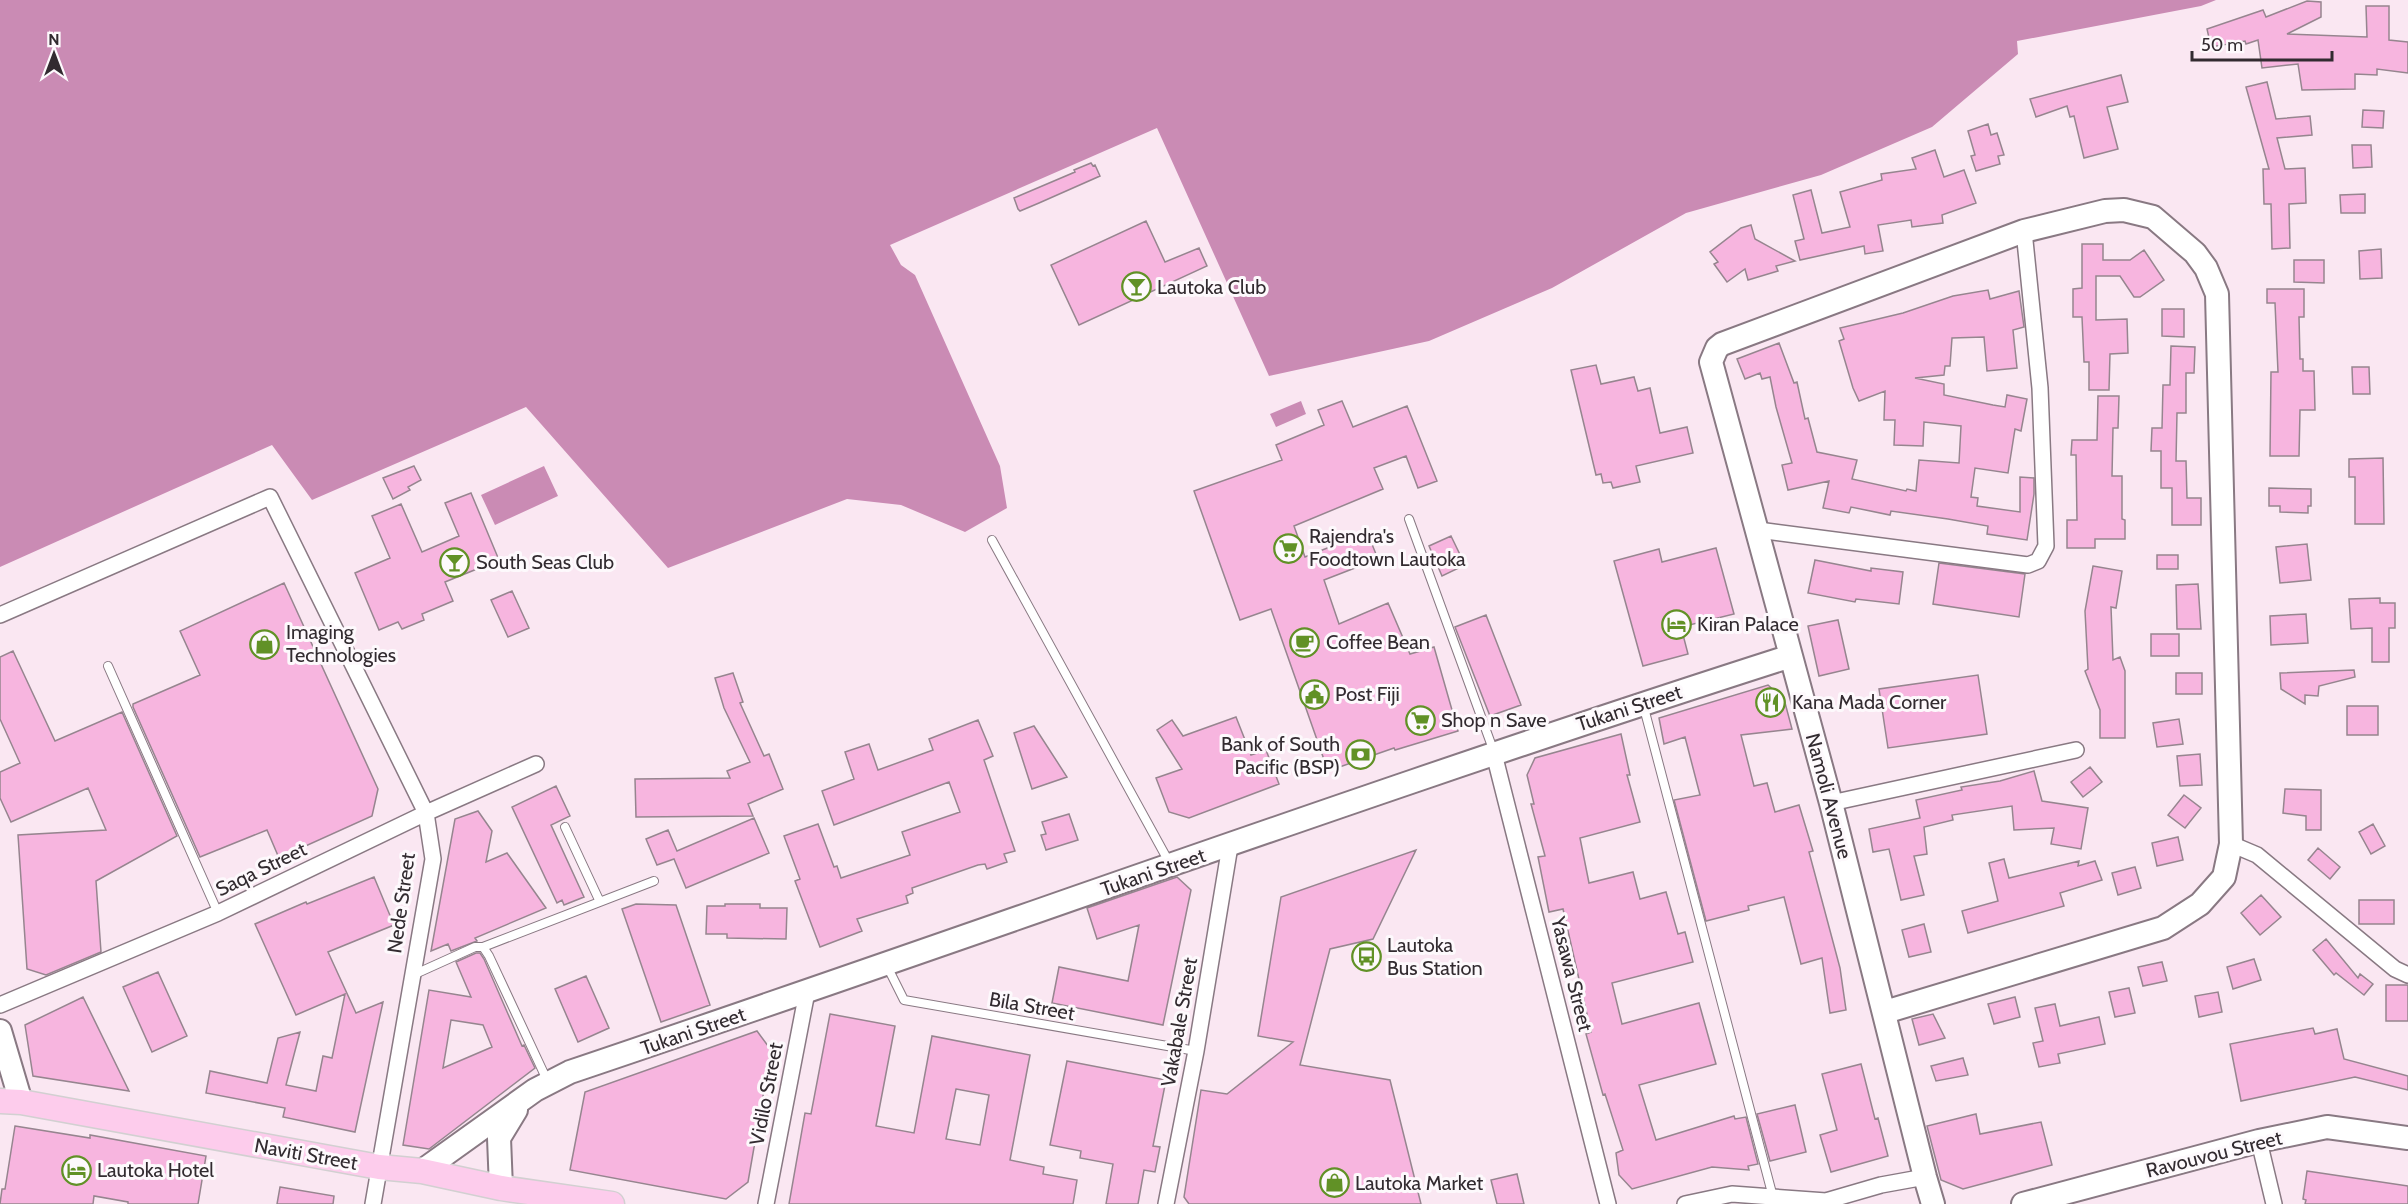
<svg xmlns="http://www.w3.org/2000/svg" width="2408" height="1204" viewBox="0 0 2408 1204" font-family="Cabin,sans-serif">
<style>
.water{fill:#ca8bb4}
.building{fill:#f7b5df;stroke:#96858f;stroke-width:1.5;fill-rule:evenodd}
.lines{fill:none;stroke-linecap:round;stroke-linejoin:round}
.lane-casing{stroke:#897983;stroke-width:10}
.street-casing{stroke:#897983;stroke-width:18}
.secondary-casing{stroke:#897983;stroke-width:26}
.primary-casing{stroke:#d2d0d1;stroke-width:27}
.lane{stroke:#fff;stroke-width:8}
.street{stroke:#fff;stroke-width:15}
.secondary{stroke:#fff;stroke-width:22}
.primary{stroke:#fdccec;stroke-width:24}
.labels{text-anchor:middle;stroke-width:6;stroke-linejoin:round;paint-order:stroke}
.poi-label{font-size:20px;fill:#322b30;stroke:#fdf9fc;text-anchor:start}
.street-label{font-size:20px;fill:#322b30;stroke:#fdf9fc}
</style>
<rect width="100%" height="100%" fill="#fae7f2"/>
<path class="water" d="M0 0H2216L2201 6 2017 41 2018 54 1932 127 1821 175 1686 213 1552 288 1429 341 1269 376 1157 128 890 245 901 265 915 275 1000 466 1007 508 965 532 901 505 847 499 668 568 526 407 312 500 272 445 0 567Z
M1301 401 1306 414 1276 427 1270 414Z
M544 466 558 496 495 525 481 495Z"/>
<path class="building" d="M2307 1 2321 2V17L2287 34 2367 37 2366 6H2389V40L2408 42V73L2377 69V75L2355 74V89L2302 90 2298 64 2262 68 2258 40 2246 44 2245 41 2211 47 2207 29 2263 10 2266 17Z
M2121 75 2128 102 2107 107 2118 149 2084 158 2074 116 2070 117 2067 106 2036 117 2030 99Z
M2267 82 2276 119 2310 116 2312 135 2277 138 2285 169 2305 168 2306 203 2289 204 2290 248 2272 249 2271 204H2264L2263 169H2269L2246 87Z
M2363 110 2384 111 2383 128 2362 127Z
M1988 124 1991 135 1997 133 2004 155 1998 156 2000 164 1976 171 1971 156 1975 155 1968 131Z
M2352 145H2371L2372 167 2353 168Z
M1935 150 1944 177 1964 170 1976 203 1942 215 1943 223 1912 227 1911 220 1878 225 1883 251 1865 254 1864 246 1800 260 1795 241 1804 239 1793 195 1811 190 1822 233 1850 227 1840 192 1882 180 1881 174 1916 169 1912 158Z
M1091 163 1093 166 1095 165 1100 176 1039 203 1020 211 1018 209 1014 198 1075 172 1074 170Z
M2365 194V213H2341L2340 195Z
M1146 221 1165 262 1199 248 1207 266 1079 325 1051 265Z
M1751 225 1755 239 1795 261 1776 266 1778 271 1748 280 1745 269 1727 282 1714 264 1718 262 1710 252 1741 228Z
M2082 244H2103V260H2130L2144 250 2164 280 2140 297H2134L2120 276H2096V320L2127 319 2128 353 2110 354 2109 390H2089V362H2084L2082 317H2073V289L2082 288Z
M2381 249 2382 278 2360 279 2359 251Z
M2294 260H2324V283L2294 282Z
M2267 289H2304V317H2299L2300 359H2303V371H2314L2315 410H2300L2299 456H2270L2271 372H2278L2275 303H2267Z
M1988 290 1990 299 2019 291 2024 327 2013 330 2017 368 1987 371 1984 337 1952 338 1950 366H1945L1944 375 1915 378 1944 384V395L1993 405 2005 407 2007 395 2027 399 2021 431 2015 429 2008 473 1975 468 1971 497 1978 498 1977 506 2020 512V477L2034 478V494L2027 540 1987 534 1988 526 1948 519 1891 511 1890 515 1851 507 1849 513 1823 508 1829 481 1788 490 1782 465 1792 463 1776 407 1770 377 1762 379 1760 373 1745 379 1737 359 1779 343 1794 383 1797 382 1805 419 1808 418 1817 452 1857 460 1852 479 1906 491 1907 489 1916 491 1919 460 1959 463 1961 426 1924 422 1923 446 1894 445 1895 420H1884L1885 391 1859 401 1853 388 1839 341 1844 339 1840 328 1903 313 1953 296Z
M2162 309H2184V337L2162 336Z
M2171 346 2195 347 2194 373H2186V413H2177L2176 461H2186L2187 498H2201V525H2172V488H2161V451H2151L2152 428H2162L2163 385H2170Z
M1596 365 1601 384 1634 377 1638 391 1650 388 1660 433 1687 427 1693 453 1636 466 1640 482 1613 488 1611 482 1603 483 1601 474 1596 475 1571 370Z
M2352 367H2369L2370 394H2353Z
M2098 396H2119L2118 428H2113L2112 476H2122V519L2125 520V539H2095V548H2067V520H2077L2076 455H2071L2072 440H2097Z
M1342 401 1353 427 1407 406 1437 481 1418 488 1406 456 1374 468 1383 489 1294 526 1305 557 1367 532 1378 559 1324 580 1339 624 1388 603 1410 654 1434 647 1458 731 1395 750 1394 748 1328 771 1271 609 1240 620 1194 491 1282 460 1276 445 1324 425 1318 410Z
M2383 458 2384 524H2355V477H2349V459Z
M414 466 421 480 408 487 410 490 393 499 383 478Z
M2269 488 2311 489V506H2308V513L2280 512V506H2269Z
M471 493 499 560 445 582 453 601 422 614 424 620 402 629 398 622 379 630 355 573 390 558 372 516 401 504 422 552 459 536 445 503Z
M1451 536 1465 565 1442 576 1429 546Z
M2307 544 2311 580 2280 583 2276 547Z
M1716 548 1734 614 1681 627 1688 654 1643 666 1614 561 1659 549 1662 562Z
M2157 555H2178V569H2157Z
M1815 560 1871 571V568L1903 572 1899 604 1856 599 1855 602 1808 593Z
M1939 563 2025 574 2019 617 1933 604Z
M2093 566 2122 571 2116 608 2111 607 2113 660 2120 657 2125 671V738H2100V710L2085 671 2088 669 2085 611Z
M284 583 378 789 372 816 279 858 267 830 200 857 133 707V704L200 675 180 631Z
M2198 584 2201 629H2177L2176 585Z
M512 591 529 628 508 637 491 600Z
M2380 598V603H2395V628H2389V662H2372V628L2351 629 2349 599Z
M2306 614 2308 643 2271 645 2270 616Z
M1486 615 1521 705 1490 716 1455 627Z
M1838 620 1849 669 1819 676 1808 626Z
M2151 634H2179V656H2151Z
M13 651 55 741 122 712 177 836 96 881 101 952 46 975 27 969 18 835 106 830 88 788 11 822 0 798V772L20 763 0 719V657Z
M2354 670 2355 677 2319 686 2318 696 2305 695V704L2281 689 2280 673Z
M733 673 743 702 740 703 764 756 769 754 783 789 748 804 753 816 636 817 635 779 730 778 727 771 750 762 724 708 715 678Z
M2176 673H2202V694H2176Z
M1978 675 1987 734 1888 748 1879 689Z
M1768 685 1784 699 1792 729 1741 735 1754 786 1767 783 1775 812 1799 805 1813 851 1809 852 1840 968 1846 1010 1830 1013 1822 958 1801 964 1784 897 1748 906 1749 910 1706 921 1674 800 1700 795 1685 737 1664 744 1659 718Z
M2347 706H2378V735H2347Z
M1236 717 1251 755 1266 750 1279 784 1189 818 1169 812 1156 778 1182 769 1157 730 1172 720 1183 736Z
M2179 719 2183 744 2157 747 2153 723Z
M978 720 993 756 984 760 1015 851 1004 854 1007 862 987 869 985 864 978 865 912 888 913 893 906 896 908 903 857 919 862 931 820 947 795 881 800 879 784 836 818 824 834 867 837 866 841 878 910 855 902 832 960 812 949 782 834 825 822 791 854 779 845 752 869 744 878 770 933 750 929 739Z
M1034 726 1067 777 1032 789 1014 733Z
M1621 734 1630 775H1627L1640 822 1580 838 1589 883 1633 872 1640 899 1666 892 1678 934 1685 932 1693 962 1612 983 1622 1024 1699 1003 1716 1064 1639 1085 1656 1140 1734 1116 1735 1119 1746 1117 1758 1164 1748 1166 1749 1170 1712 1167 1632 1189 1619 1175 1616 1153 1623 1150 1605 1094 1603 1095 1586 1034 1591 1032 1563 909 1549 912 1538 857 1545 856 1531 804H1534L1527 775 1535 758Z
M2200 754 2202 785 2180 786 2177 756Z
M2090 767 2102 782 2083 797 2071 782Z
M2034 771 2042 801 2088 808 2081 849 2051 844 2054 828 2014 830 2012 806 1952 815 1953 820 1924 827 1927 854 1914 856 1924 895 1901 900 1889 849 1873 852 1869 829 1920 818 1916 800 1962 790 1961 787 2000 781Z
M556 786 570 816 551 825 584 897 564 905 562 900 557 903 512 807Z
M2285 789 2321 790V830H2306V816L2283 813Z
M2184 795 2201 808 2185 828 2168 815Z
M478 811 492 831 486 862 507 853 546 908 475 938 477 941 451 951 448 944 431 951 455 819Z
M1069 814 1078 840 1046 850 1041 835 1046 834 1042 822Z
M754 818 769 853 686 888 674 859 657 865 646 839 668 830 677 851Z
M2373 824 2385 846 2371 854 2359 832Z
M2178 837 2183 860 2157 866 2152 843Z
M2318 848 2340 867 2330 879 2308 860Z
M1416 850 1373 939 1330 949 1300 1065 1390 1080 1421 1204H1189L1184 1197 1201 1090 1227 1094 1293 1042 1258 1036 1281 897Z
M2004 859 2009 878 2079 861 2078 866 2095 861 2102 880 2060 893 2064 906 1968 933 1962 911 1998 901 1989 863Z
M2135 867 2141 888 2118 895 2112 873Z
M374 877 394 925 328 952 356 1013 383 1002 355 1132 283 1117 285 1108 206 1093 210 1071 267 1083 278 1038 300 1032 286 1085 316 1091 323 1056 332 1058 345 994 296 1015 255 924 306 902 307 904Z
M1177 877 1191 890 1163 1025 1052 1003 1059 967 1128 981 1139 925 1097 939 1087 908Z
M2261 895 2281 917 2260 935 2241 913Z
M2359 900H2394V924H2359Z
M636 904 676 905 710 1005 661 1022 622 909Z
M725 904H760V908H787L786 939 727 938V934H706L707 906H725Z
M1924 924 1931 952 1909 957 1902 930Z
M2326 939 2358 978 2360 974 2373 984 2364 995 2336 973 2334 975 2313 950Z
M476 953H480L484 959 522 1046 524 1045 535 1068 429 1149 403 1145 429 990 471 997 456 962ZM451 1020 483 1025 492 1047 443 1068Z
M2254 959 2261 980 2233 989 2227 967Z
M2162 962 2167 981 2143 986 2138 967Z
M158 972 187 1036 152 1052 123 987Z
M586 976 609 1028 578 1042 555 989Z
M2386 985H2408V1021H2386Z
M2129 988 2135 1013 2115 1017 2109 992Z
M2218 992 2222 1012 2199 1017 2195 996Z
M83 997 129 1091 33 1076 25 1025Z
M2015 997 2020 1017 1994 1024 1988 1004Z
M2055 1004 2060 1026 2099 1017 2105 1044 2058 1054 2060 1063 2039 1067 2033 1043 2043 1041 2035 1008Z
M830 1014 895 1026 876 1126 914 1133 932 1036 1030 1055 1010 1160 1044 1167 1043 1174 1077 1180 1073 1204H789L805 1113 811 1114ZM956 1089 989 1095 980 1145 946 1139Z
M1933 1014 1945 1038 1919 1045 1912 1019Z
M2313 1028 2315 1034 2337 1029 2344 1059 2408 1076V1090L2355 1077 2241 1101 2230 1044Z
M757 1031 771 1050 748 1182 726 1199 570 1170 585 1092Z
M1963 1058 1968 1075 1936 1081 1931 1066Z
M1067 1061 1166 1080 1153 1146 1160 1147 1155 1172 1144 1170 1138 1204H1106L1113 1164 1080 1158 1081 1151 1050 1145Z
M1861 1064 1875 1119 1878 1118 1888 1156 1831 1172 1820 1135 1837 1130 1822 1074Z
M1795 1105 1806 1152 1770 1161 1757 1114Z
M1976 1114 1980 1134 2041 1122 2052 1165 1963 1189 1941 1180 1927 1126Z
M15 1126 90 1138V1135L206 1156 198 1204H128V1202L94 1196 93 1204H0L2 1189H5Z
M2307 1171 2408 1186V1204H2305L2306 1200 2303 1199Z
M1517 1174 1524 1204H1497L1491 1180Z
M280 1187 334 1196 333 1204H277Z"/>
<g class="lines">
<defs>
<path id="lane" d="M1409 519 1494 752
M992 540 1169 862
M108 666 218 913
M1644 708 1773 1197
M565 827 600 902
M483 947 489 956 547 1080
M887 966 904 1000 1196 1051
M413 975 475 947H483L654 881"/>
<path id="street" d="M1758 530 2028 565 2038 561 2046 546 2040 388 2024 231
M0 615 270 497 426 813 433 859 373 1204
M1494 754 1608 1204
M1831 803 2076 750
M2231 844 2257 855 2395 969 2408 975
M0 1005 218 913 426 813 536 764
M2259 1141 2274 1204
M766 1204 807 992
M1166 1204 1196 1051 1230 846
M1685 1204 1732 1194 1826 1201 1881 1185 1925 1177"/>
<path id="secondary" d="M1885 1012 2163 928 2200 904 2224 877 2231 844 2217 294 2206 268 2195 253 2153 217 2124 210 2105 211 2024 231 1722 344 1717 348 1711 362 1831 803 1925 1177 1933 1204
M0 1031 21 1102
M422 1171 535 1090 570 1072C977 935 1381 787 1791 656
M501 1188 499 1138 516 1110
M2023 1204 2259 1141 2327 1127 2408 1138"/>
<path id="primary" d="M0 1101 21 1102 379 1167 422 1171 501 1188 612 1204"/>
</defs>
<use href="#lane" class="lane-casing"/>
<use href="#street" class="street-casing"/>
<use href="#secondary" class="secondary-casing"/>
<use href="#primary" class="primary-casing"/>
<use href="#lane" class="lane"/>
<use href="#street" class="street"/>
<use href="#secondary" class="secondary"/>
<use href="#primary" class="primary"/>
</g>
<defs>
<symbol id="bar-ring" viewBox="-11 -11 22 22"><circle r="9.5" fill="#fdf9fc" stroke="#619126" stroke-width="1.5"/><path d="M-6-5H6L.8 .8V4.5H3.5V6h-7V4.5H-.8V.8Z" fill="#619126"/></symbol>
<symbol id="supermarket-ring" viewBox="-11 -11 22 22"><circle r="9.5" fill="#fdf9fc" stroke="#619126" stroke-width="1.5"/><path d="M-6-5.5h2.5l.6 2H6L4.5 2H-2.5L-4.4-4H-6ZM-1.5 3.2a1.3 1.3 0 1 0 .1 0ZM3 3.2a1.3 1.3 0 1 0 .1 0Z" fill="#619126"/></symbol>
<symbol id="hotel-ring" viewBox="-11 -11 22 22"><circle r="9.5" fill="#fdf9fc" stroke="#619126" stroke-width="1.5"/><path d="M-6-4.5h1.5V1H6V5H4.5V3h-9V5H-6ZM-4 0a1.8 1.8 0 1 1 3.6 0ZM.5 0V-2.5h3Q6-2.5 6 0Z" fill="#619126"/></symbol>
<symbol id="cafe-ring" viewBox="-11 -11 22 22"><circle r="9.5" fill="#fdf9fc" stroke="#619126" stroke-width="1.5"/><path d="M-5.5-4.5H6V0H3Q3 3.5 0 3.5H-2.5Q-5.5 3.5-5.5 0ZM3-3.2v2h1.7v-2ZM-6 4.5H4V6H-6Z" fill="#619126"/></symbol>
<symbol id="shop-ring" viewBox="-11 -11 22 22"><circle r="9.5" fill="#fdf9fc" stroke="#619126" stroke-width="1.5"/><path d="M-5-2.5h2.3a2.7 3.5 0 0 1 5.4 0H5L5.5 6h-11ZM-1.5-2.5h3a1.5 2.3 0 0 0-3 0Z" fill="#619126"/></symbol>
<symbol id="civic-ring" viewBox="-11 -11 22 22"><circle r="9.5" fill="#fdf9fc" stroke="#619126" stroke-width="1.5"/><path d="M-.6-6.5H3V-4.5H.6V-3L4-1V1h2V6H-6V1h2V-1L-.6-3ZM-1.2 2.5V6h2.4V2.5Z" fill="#619126"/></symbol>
<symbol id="restaurant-ring" viewBox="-11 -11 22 22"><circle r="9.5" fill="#fdf9fc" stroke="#619126" stroke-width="1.5"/><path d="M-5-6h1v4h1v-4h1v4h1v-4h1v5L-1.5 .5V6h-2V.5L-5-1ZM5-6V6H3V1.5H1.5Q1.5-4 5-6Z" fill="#619126"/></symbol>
<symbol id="bank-ring" viewBox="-11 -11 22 22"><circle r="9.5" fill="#fdf9fc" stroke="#619126" stroke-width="1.5"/><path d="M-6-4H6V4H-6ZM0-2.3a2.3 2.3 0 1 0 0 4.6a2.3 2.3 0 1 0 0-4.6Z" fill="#619126"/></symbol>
<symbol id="bus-ring" viewBox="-11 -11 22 22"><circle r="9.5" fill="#fdf9fc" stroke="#619126" stroke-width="1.5"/><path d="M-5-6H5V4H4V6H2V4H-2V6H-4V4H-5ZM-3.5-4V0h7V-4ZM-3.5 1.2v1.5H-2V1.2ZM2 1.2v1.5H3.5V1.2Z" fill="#619126"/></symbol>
</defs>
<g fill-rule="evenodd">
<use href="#bar-ring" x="1120" y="270" width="33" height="33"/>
<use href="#supermarket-ring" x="1272" y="532" width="33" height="33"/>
<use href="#bar-ring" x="438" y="546" width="33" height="33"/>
<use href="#hotel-ring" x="1660" y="608" width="33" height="33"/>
<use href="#cafe-ring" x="1288" y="626" width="33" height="33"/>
<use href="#shop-ring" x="248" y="628" width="33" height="33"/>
<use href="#civic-ring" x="1298" y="678" width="33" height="33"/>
<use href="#restaurant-ring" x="1754" y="686" width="33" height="33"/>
<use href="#supermarket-ring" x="1404" y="704" width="33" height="33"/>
<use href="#bank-ring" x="1344" y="738" width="33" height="33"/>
<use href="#bus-ring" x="1350" y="940" width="33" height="33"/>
<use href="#hotel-ring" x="60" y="1154" width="33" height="33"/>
<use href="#shop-ring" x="1318" y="1166" width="33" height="33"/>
</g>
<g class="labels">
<g class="poi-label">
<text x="1157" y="294">Lautoka Club</text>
<text x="1309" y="543">Rajendra's<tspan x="1309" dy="23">Foodtown Lautoka</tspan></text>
<text x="476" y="569">South Seas Club</text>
<text x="1697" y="631">Kiran Palace</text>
<text x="286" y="639">Imaging<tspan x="286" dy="23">Technologies</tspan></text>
<text x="1326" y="649">Coffee Bean</text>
<text x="1335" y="701">Post Fiji</text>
<text x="1792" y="709">Kana Mada Corner</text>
<text x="1441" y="727">Shop n Save</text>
<text x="1340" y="751" text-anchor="end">Bank of South<tspan x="1340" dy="23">Pacific (BSP)</tspan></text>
<text x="1387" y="952">Lautoka<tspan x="1387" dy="23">Bus Station</tspan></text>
<text x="97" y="1177">Lautoka Hotel</text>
<text x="1355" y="1190">Lautoka Market</text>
</g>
<g class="street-label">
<text transform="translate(1629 708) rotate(-18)" y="7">Tukani Street</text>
<text transform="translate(1829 796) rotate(75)" y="7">Namoli Avenue</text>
<text transform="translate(261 869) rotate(-26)" y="7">Saqa Street</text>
<text transform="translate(1153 872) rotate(-19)" y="7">Tukani Street</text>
<text transform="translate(401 903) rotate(-82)" y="7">Nede Street</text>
<text transform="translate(1572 974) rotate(76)" y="7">Yasawa Street</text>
<text transform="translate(1032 1006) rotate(10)" y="7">Bila Street</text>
<text transform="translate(1179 1022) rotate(-80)" y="7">Vakabale Street</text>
<text transform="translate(693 1031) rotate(-19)" y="7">Tukani Street</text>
<text transform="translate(766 1094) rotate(-79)" y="7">Vidilo Street</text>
<text transform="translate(306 1154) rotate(10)" y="7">Naviti Street</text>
<text transform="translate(2214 1154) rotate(-14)" y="7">Ravouvou Street</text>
</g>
</g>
<g transform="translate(54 54)" stroke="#fdf9fc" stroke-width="4.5" paint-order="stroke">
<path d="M0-4.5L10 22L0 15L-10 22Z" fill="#322b30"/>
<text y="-9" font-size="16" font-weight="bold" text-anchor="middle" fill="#322b30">N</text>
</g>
<path d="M2192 51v9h140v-9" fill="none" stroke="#322b30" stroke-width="3"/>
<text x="2201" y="51" font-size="18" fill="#322b30" stroke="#fdf9fc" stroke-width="4.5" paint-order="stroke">50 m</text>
</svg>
